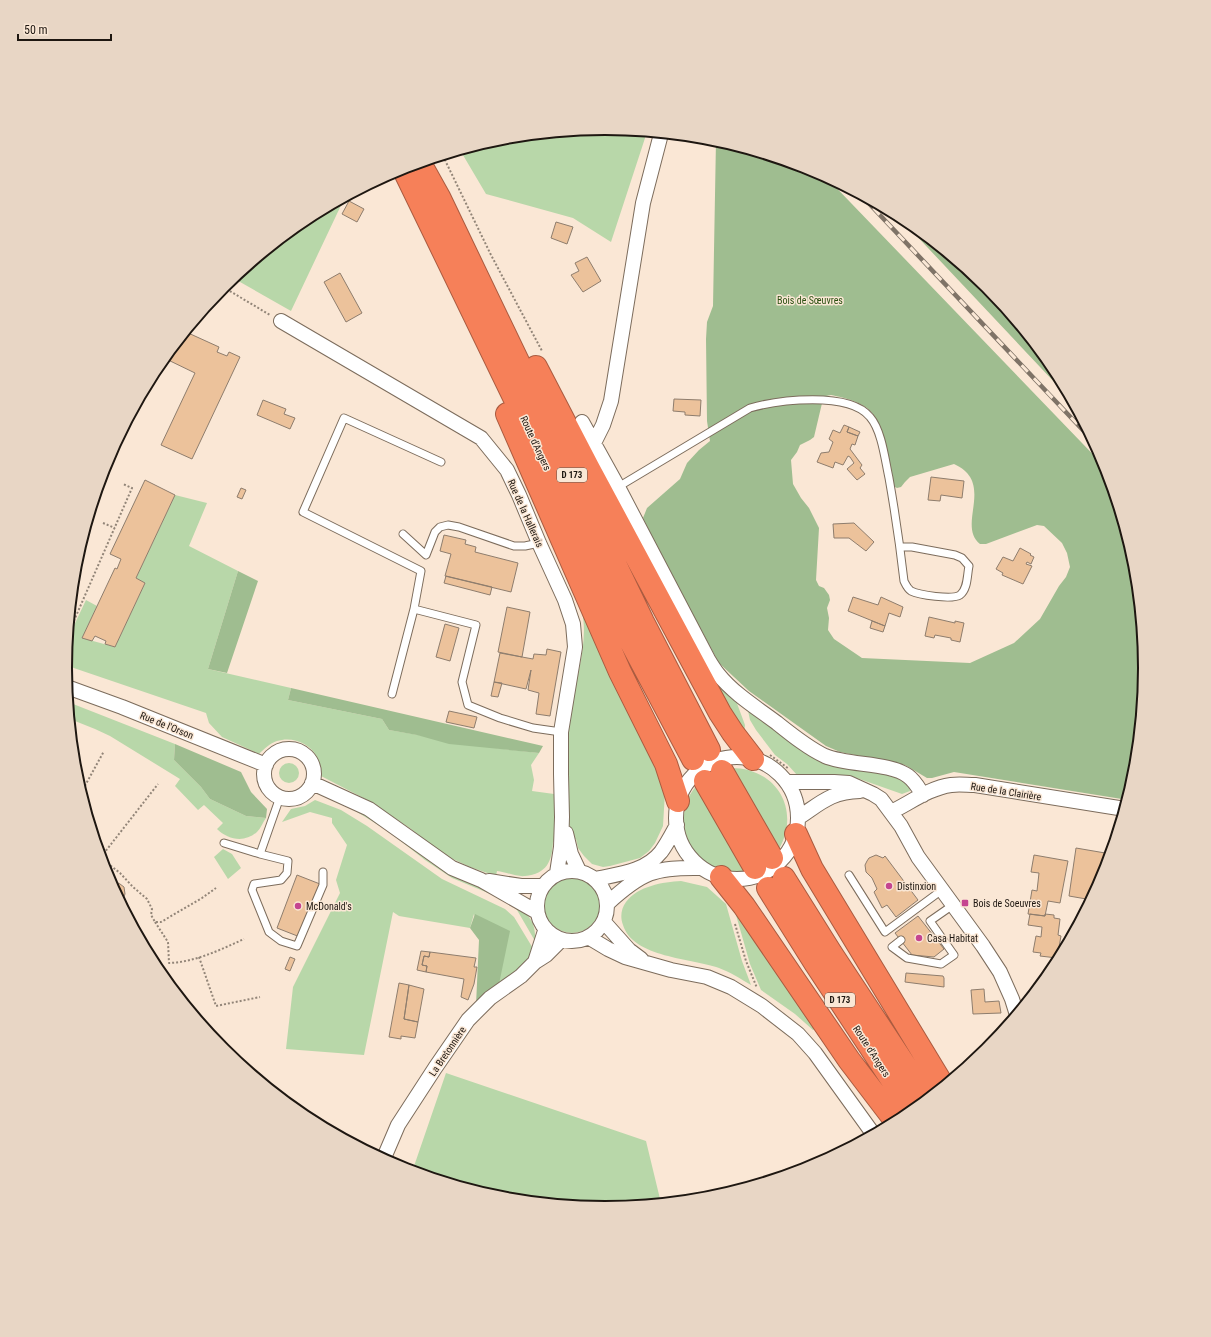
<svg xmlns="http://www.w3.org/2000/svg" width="1211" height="1337" viewBox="0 0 1211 1337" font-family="'Roboto Condensed',sans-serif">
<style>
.green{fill:#b8d7a9}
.forest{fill:#9fbd90;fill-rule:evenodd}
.building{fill:#ecc29b;stroke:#8e7d6d}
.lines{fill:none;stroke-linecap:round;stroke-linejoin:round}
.lane-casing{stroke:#7c6c5c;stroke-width:9}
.street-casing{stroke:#7c6c5c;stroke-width:16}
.highway-casing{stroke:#aa5b40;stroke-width:24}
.path{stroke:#928578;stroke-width:2;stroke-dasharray:2 2;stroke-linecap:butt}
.lane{stroke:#fff;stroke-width:7}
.street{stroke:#fff;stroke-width:14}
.highway{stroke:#f68059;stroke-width:22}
.rail-casing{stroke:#7f7367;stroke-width:4.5}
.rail{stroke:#fae7d5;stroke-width:3;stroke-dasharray:9;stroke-linecap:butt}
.poi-dot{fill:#c54590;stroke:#fae7d5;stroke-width:1.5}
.labels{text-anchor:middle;stroke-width:3;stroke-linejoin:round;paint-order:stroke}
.shield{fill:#fae7d5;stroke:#60554c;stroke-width:1}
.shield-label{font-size:9px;font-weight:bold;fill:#1e1711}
.park-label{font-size:10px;fill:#2b5011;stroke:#fae7d5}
.street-label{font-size:10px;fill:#1e1711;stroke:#fae7d5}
.poi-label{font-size:10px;fill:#1e1711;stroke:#fae7d5;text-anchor:start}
.rim{fill:none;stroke:#1e1711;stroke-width:2}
</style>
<rect width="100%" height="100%" fill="#fae7d5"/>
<path class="green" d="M606 128 647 132 611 242 573 218 486 194 460 150 500 138Z
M344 199 291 311 233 278 305 219Z
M175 495 207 503 189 546 238 571 208 669 291 688 288 700 382 719 389 730 496 748 539 753 531 765 534 780 532 791 554 794 556 840 553 842C552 861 547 874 525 876 517 877 506 872 497 871L496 876 470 867 442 854 411 829 371 802 321 776C320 770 319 763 317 757 310 743 292 736 277 741 270 743 264 749 259 754L222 737 209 723 206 713 65 665 68 638 86 600 97 606 82 638 115 647 145 583 136 578Z
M585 610 661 767 665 792 663 826 655 843 649 851 640 858 610 866 603 867 592 864 584 856 578 848 576 839H571C565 799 566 751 571 711 575 681 589 642 582 612Z
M714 678 735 698 745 725 744 736 714 688Z
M68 702 175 744 174 760 201 787 210 799 246 816 266 818C263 822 261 828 257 832 245 843 228 840 217 829L223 823 204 805 198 810 175 786 180 779 110 736 95 729 70 719Z
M747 706 781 734 887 773 909 784 910 791 902 794 851 776 797 775 787 764 775 755 756 730 750 720Z
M279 773a10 10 0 1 1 20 0a10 10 0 1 1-20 0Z
M731 768C777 768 801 810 779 849Z
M699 783 749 871C742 872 735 873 727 871 696 867 677 834 686 804 688 796 693 790 699 783Z
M315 800 341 810 367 826 442 879 505 909 514 917 534 950 528 963 499 984 474 914 470 928 399 916 393 912 364 1055 286 1049 293 987 340 893 336 880 347 845 332 823V818L310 812 282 822 291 809 305 806Z
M341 800 493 892V895L452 878 425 860 388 831 349 807Z
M223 849 232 854 241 868 228 879 214 857Z
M544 905a28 28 0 1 1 56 0a28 28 0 1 1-56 0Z
M681 881 707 887 726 904 742 961 751 985C741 979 730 972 719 968 692 958 633 958 623 925 620 917 621 909 626 902 638 886 663 882 681 881Z
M499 896C518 908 537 913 535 941L517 910 510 904 498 899Z
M732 901 819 1027 813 1030 795 1014 761 990 750 964Z
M446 1073 646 1141 661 1203 605 1209 500 1199 412 1172Z"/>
<path class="forest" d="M716 140 813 169 825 176 1108 470 1136 563 1146 669 1136 774 1128 800 954 772 932 778H927L905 765 840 752 826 746 749 691 719 663 659 552 643 518 647 508 680 479 687 463 699 450 710 441 707 421 706 339 707 322 713 306ZM831 395C845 398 864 402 873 414 882 426 889 470 893 486L897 488 901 487 905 482 910 477 954 464C996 483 956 525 980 544H986L1037 525 1044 526 1062 543 1067 553 1070 567 1066 577 1059 586 1040 619 1014 643 970 663 862 658 834 639 828 630 829 618 827 608 830 600 829 595 824 588 819 586 816 580 819 528 809 508 801 498 793 484 791 460 797 452 800 445 810 440 814 437 823 399 826 396Z
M896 214 906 219 988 286 1055 368 1073 402Z
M238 571 258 581 227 673 208 669Z
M291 688 530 743 543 746 539 753 449 744 417 735 389 730 382 719 288 700Z
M175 744 241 772 251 792 267 809 266 818 246 816 210 799 201 787 174 760Z
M475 914 510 931 499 984 476 1005 479 940 470 928Z"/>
<path class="building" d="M349 201 364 209 357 222 342 214Z
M556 222 573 227 567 244 551 238Z
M587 257 601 281 583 292 571 275 579 271 575 263Z
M340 273 362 313 346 322 324 282Z
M186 332 219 347 217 352 227 356 229 352 240 357 192 459 161 445 195 373 164 358Z
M674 399 701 400 700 416 685 415V412L673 411Z
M263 400 286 409 284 414 295 418 290 429 257 415Z
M844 425 849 427 847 432 858 436 855 445 852 444 850 449 862 465 860 468 865 474 857 480 847 469 854 463 850 457 848 456 843 465 835 462 833 468 817 462 821 453 829 452 833 442 829 439 833 430 840 433Z
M849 427 860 432 858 436 847 432Z
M931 477 964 481 962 498 941 495 940 501 928 500Z
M145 480 175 495 136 578 145 583 115 647 105 644 106 641 95 636 92 641 82 638 115 568 117 569 121 559 110 554Z
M241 488 246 490 242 499 237 497Z
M854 523 874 542 866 551 849 538H834L833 524Z
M444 535 466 540 465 544 476 547 475 552 518 563 511 592 445 576 451 554 440 551Z
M1020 548 1031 554 1030 555 1034 557 1031 564 1027 562 1026 564 1032 566 1023 584 1002 575 1003 573 996 569 1003 557 1013 561Z
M446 576 492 587 490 595 444 583Z
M853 597 878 605 881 597 903 607 900 617 889 613 885 626 848 611Z
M507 607 530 612 522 657 498 652Z
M929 617 955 623V621L964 623 960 642 951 640V638L935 635 934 638 925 636Z
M872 621 885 626 883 632 870 628Z
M445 624 459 628 450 661 436 657Z
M547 649 561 652 550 716 536 714 539 693 528 690 531 670 526 689 494 682 500 653 533 659 534 654 546 655Z
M494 682 502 683 498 697 491 696Z
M449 711 477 717 474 728 446 722Z
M1076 848 1111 854 1105 876 1092 900 1069 896Z
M876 855 883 858 885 856 918 900 896 917 887 905 882 908 874 892 877 889 872 878 866 872 865 865 867 861 869 858Z
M1034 855 1068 861 1060 903 1048 901 1045 916 1028 914 1032 890 1037 891 1039 873 1031 872Z
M297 875 320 884 300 937 277 928Z
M114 881 120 884 124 887 125 894 122 901 124 908 110 882Z
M1030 914 1045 916V914L1054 915V918L1060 919 1058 935 1061 936 1057 958 1040 956 1041 953 1033 952 1036 936 1041 937 1042 927 1028 925Z
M918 916 944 949 934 957 912 955 895 933Z
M421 951 430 952 429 957 424 956 422 965 427 966 426 972 417 970Z
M430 952 476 958 474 967H477L474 984 468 1000 461 997 464 979 426 972 427 966 422 965 424 956 429 957Z
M290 957 295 959 290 971 285 969Z
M906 973 943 976 944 978V987L905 982Z
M399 983 409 985 404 1019 418 1022 415 1038 401 1036V1039L389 1037Z
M409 985 424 989 418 1022 404 1019Z
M984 989 985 1002 999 1001 1001 1013 973 1014 971 990Z"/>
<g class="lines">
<defs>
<path id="lane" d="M441 462 344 418 303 512 421 571 414 609 476 625 462 682 468 705 500 718 533 728 561 732
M618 487 750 408C778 400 849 391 870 417 882 431 885 460 889 478 895 512 900 546 904 581 906 585 907 588 911 591 919 595 952 600 960 595 968 589 967 575 969 566L962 558 955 555 912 547H900
M403 534 426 555 435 532 440 527 448 525 459 527 514 546H525L539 543
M392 694 414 609
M224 843 260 854 280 797
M260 854 288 861 287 873 281 880 254 884 252 890 269 932 281 941 297 946 323 885V872
M849 875 885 932 942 890
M901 940 892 947 907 958 941 964 954 955 930 921 953 905"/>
<path id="street" d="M281 321 481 438 507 470 519 495 539 543 565 600 573 624 575 647 561 732V774L562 817 561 847 557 873
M582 422 618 487 708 659C711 664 714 669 718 674 734 694 757 708 777 723 792 735 808 748 825 756 849 766 889 762 908 776 915 781 919 789 923 795
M594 443 603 425 611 401 643 203 661 134
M67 687 122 707 266 765
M264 774a25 25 0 1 1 50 0a25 25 0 1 1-50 0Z
M676 818a61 61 0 1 1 122 0a61 61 0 1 1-122 0Z
M787 782H834L849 783 873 794 881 799 901 826 918 857 983 946 1000 972 1012 999 1017 1015
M312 783 369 809 452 868 481 880 537 912
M891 812C910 803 929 788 951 785 959 784 967 785 975 785L1125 809
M798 818C821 803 830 792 860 791
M566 833 571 854 579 871
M537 906a35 35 0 1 1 70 0a35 35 0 1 1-70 0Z
M595 879C618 874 645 872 661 852 667 844 672 834 677 825
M489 881 521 886H542
M608 903C642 872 655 867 701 868
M604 922 629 950 641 959
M588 937 608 949 625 957 671 970 707 977 731 987 762 1006 798 1034 815 1053 874 1135
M535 962 545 931
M383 1160 398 1125 435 1068 468 1020 490 998 521 976 535 962 546 955 561 940"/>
<path id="highway" d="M420 163 439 197 643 622 709 750
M403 168 527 424 625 631 693 759
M536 367 588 467 720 713 733 733 753 759
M507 414 620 672 666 764 678 801
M722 771 772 858
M705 781 755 868
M796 834 812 869 944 1087
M721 877 744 906 849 1060 897 1123
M784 878 831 953 928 1100
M768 888 815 963 913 1112"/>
</defs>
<use href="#lane" class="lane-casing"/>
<use href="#street" class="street-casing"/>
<use href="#highway" class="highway-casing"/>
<path class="path" d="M443 156 491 255 542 351
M970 272 1002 303
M223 287 270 315
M103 523 115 528
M69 632 132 488 123 484
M770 755 789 769
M81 793 104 751
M101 857 158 784
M101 858 120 873 133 887 147 899 152 909 151 915 155 922H161L202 898 216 888
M155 922 168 942 169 963C195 962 220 950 244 939
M735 924 746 961 757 988
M199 957 216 1006 260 997"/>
<use href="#lane" class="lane"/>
<use href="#street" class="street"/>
<use href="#highway" class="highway"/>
<defs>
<path id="rail" d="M861 195 1096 444"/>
</defs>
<use href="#rail" class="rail-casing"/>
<use href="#rail" class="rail"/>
</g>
<g class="poi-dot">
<circle cx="889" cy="886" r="4"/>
<rect x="961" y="899" width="8" height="8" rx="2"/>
<circle cx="298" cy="906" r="4"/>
<circle cx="919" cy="938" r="4"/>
</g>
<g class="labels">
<g class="shield">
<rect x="557" y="468" width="30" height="14" rx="3"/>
<rect x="825" y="993" width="30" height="14" rx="3"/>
</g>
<g class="shield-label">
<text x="572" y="478">D 173</text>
<text x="840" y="1003">D 173</text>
</g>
<g class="park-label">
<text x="810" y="304">Bois de Sœuvres</text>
</g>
<g class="street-label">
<text transform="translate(536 443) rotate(65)" y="4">Route d'Angers</text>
<text transform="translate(526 513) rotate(66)" y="4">Rue de la Hallerais</text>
<text transform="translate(167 725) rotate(22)" y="4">Rue de l'Orson</text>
<text transform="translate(1006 791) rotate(9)" y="4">Rue de la Clairière</text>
<text transform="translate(447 1051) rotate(-56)" y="4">La Bretonnière</text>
<text transform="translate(872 1051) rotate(57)" y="4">Route d'Angers</text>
</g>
<g class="poi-label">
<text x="897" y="890">Distinxion</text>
<text x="973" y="907">Bois de Soeuvres</text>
<text x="306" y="910">McDonald's</text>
<text x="927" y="942">Casa Habitat</text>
</g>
</g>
<path d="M0 0H1211V1337H0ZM72 668a533 533 0 1 1 1066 0a533 533 0 1 1-1066 0Z" fill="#e8d6c5" fill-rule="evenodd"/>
<path class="rim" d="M72 668a533 533 0 1 1 1066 0a533 533 0 1 1-1066 0Z"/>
<path d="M18 34v6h93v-6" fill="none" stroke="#1e1711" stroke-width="2"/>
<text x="24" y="34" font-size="12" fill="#1e1711" stroke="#fae7d5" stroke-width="3" paint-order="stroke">50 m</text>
</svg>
